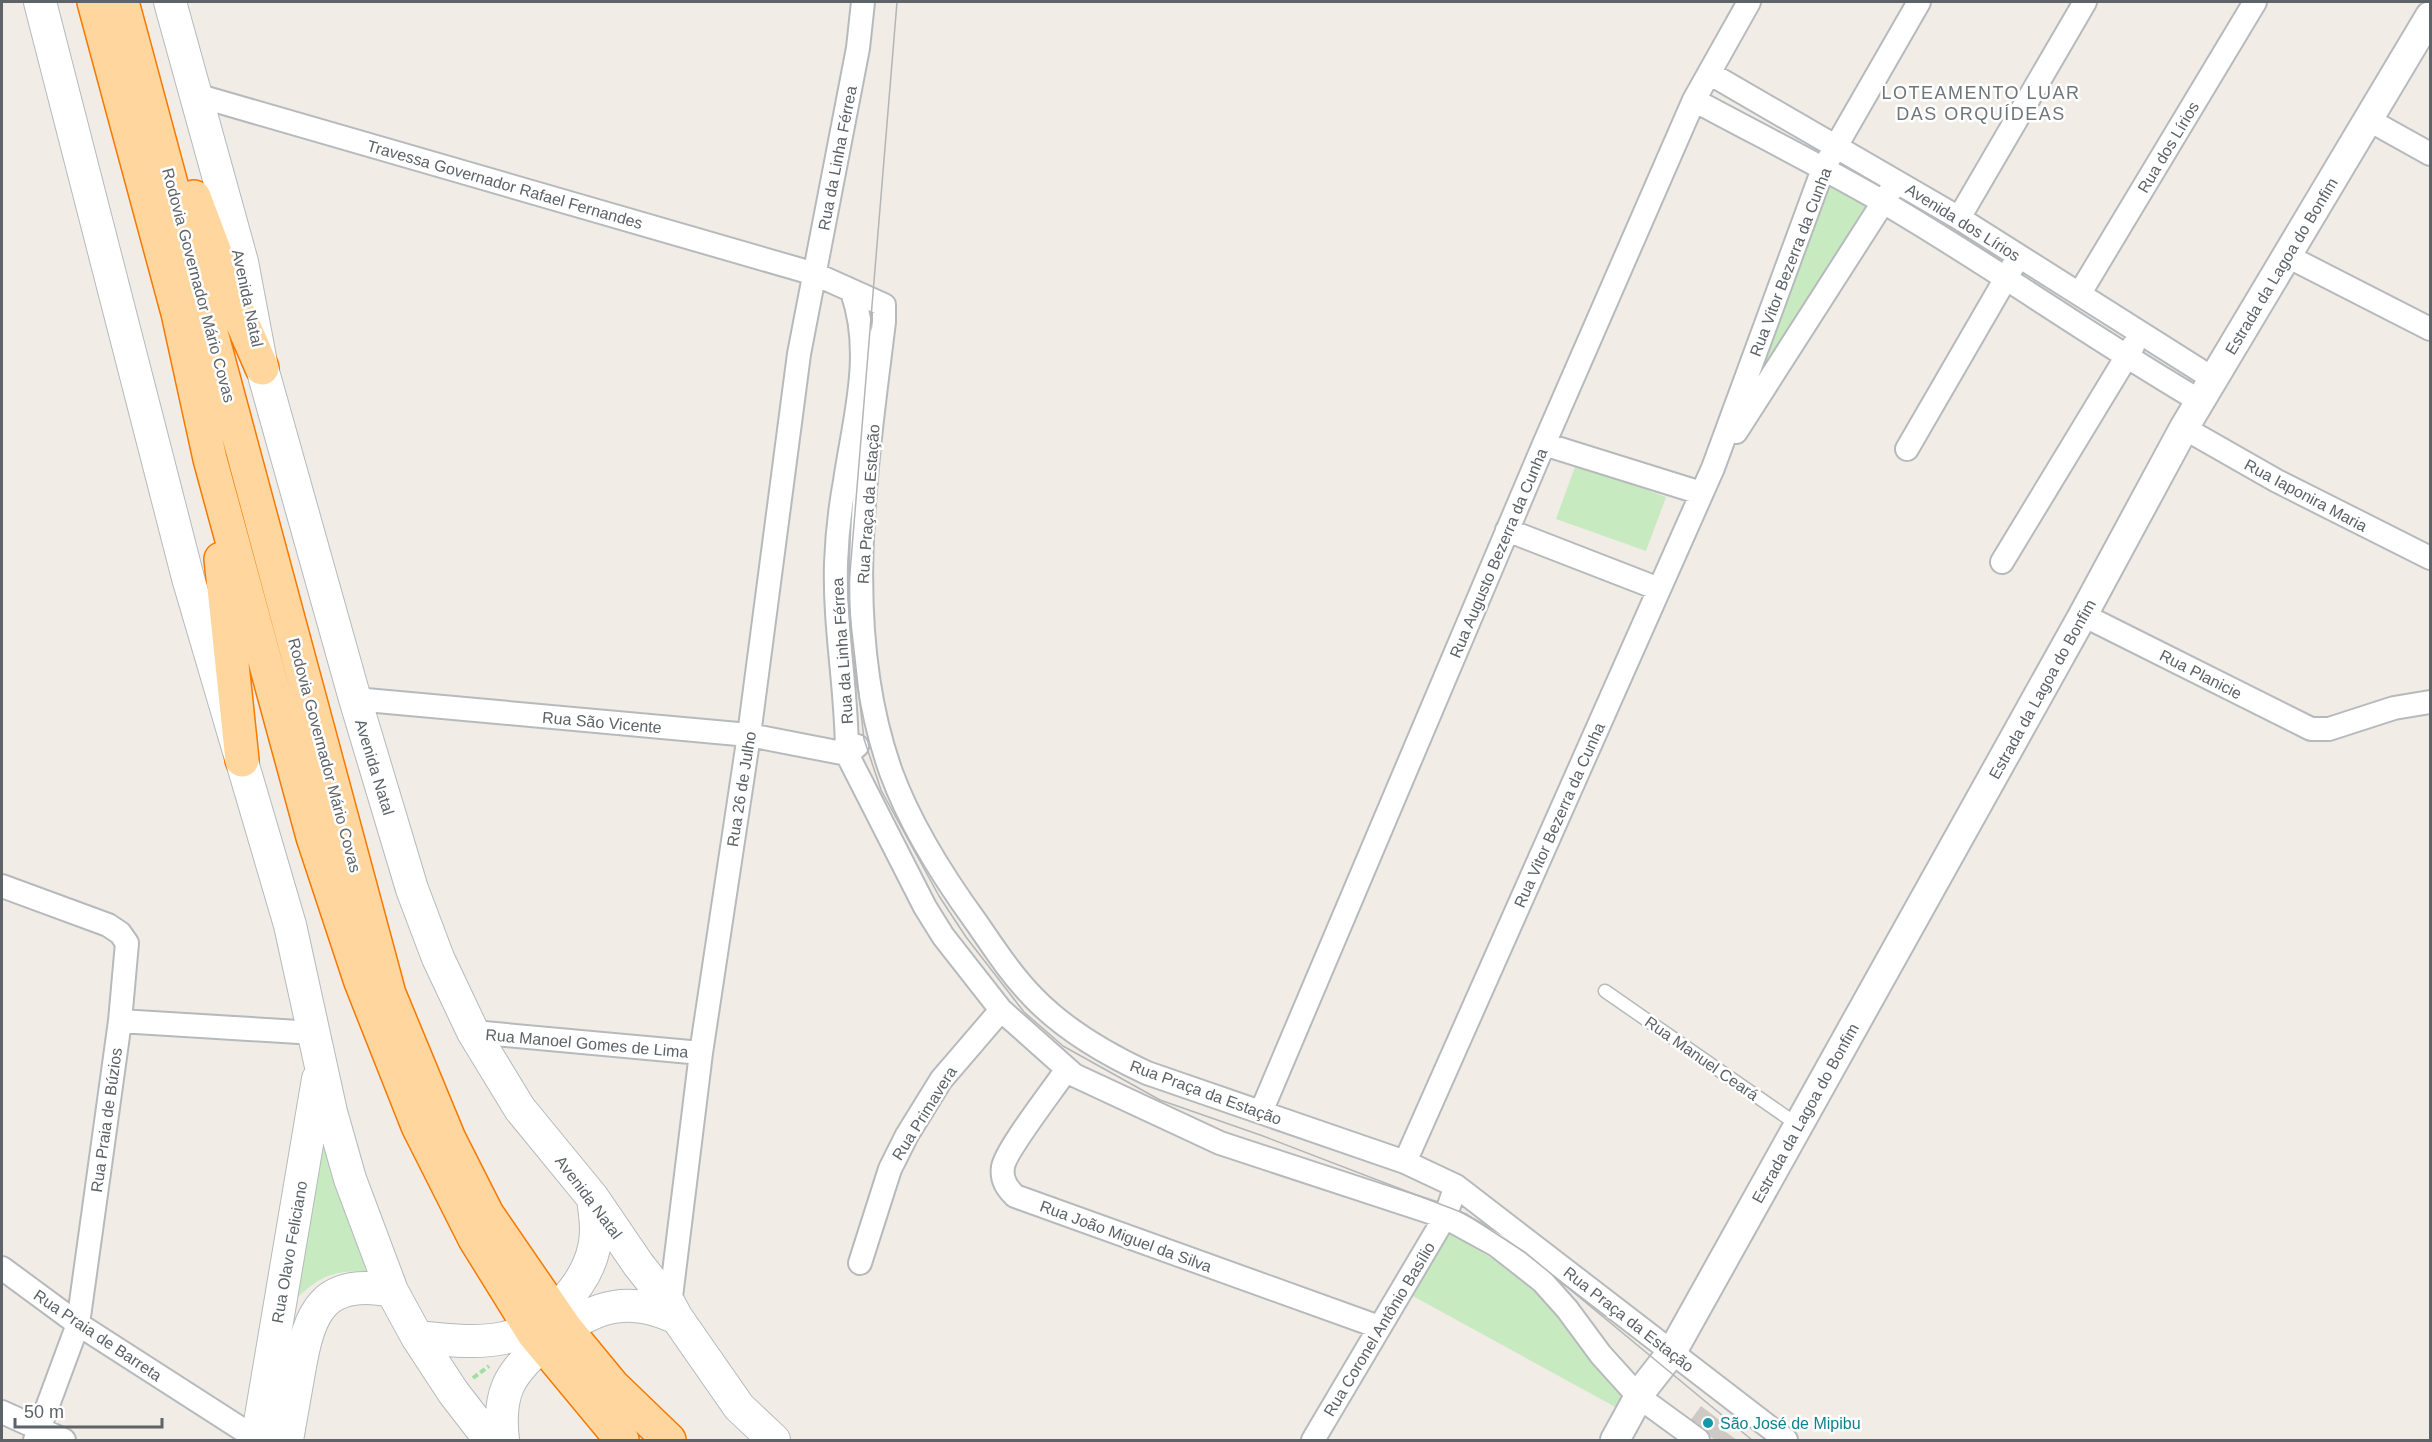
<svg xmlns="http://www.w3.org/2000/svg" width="2432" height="1442" viewBox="0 0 2432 1442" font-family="Arial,sans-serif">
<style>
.green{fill:#c8eac0}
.building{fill:#cec9c4}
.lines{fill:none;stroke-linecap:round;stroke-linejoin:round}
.service-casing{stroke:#b6babd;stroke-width:15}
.minor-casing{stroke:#b6babd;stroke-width:26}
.tertiary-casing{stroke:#b6babd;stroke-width:32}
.secondary-casing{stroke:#b4babe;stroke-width:34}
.trunk-casing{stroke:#f67900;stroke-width:36}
.path{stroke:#a2dda6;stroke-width:4;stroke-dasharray:6 3;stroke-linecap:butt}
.service{stroke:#fff;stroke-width:12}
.minor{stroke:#fff;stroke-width:22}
.tertiary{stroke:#fff;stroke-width:28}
.secondary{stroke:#fff;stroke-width:32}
.trunk{stroke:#ffd69d;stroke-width:33}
.tram{stroke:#b4b5b6;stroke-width:1.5}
.culture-dot{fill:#0f9aa8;stroke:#fff;stroke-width:2}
.labels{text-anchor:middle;stroke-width:5;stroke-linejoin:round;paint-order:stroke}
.street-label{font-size:16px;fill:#5d6367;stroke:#fff}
.culture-label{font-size:16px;fill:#0d838f;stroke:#fff;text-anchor:start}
.neighbourhood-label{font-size:18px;letter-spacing:1.5px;fill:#6e7679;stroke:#fff}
</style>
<rect width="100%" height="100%" fill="#f1ece5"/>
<path class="green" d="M1829 186 1868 208 1739 416Z
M1576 464 1666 497 1646 551 1556 519Z
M321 1118 375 1271C337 1271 323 1272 295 1300Z
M1447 1232 1510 1269 1545 1295 1620 1387 1622 1398 1619 1409 1411 1295Z"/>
<path class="building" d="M1701 1406 1726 1425 1723 1430 1737 1440H1715L1690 1421Z"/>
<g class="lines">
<defs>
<path id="service" d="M1605 991 1798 1125"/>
<path id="minor" d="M1709 73 1959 218 2212 378
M196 95 815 274 884 305V322C866 469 840 629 891 772 910 824 944 878 976 922 994 948 1012 976 1034 998 1066 1031 1106 1054 1147 1073L1405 1162 1456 1186 1786 1440
M1694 100C1757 134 1821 166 1883 202 1991 265 2092 338 2200 401
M2369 120 2430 154
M1959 218 2085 2
M2287 256 2430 329
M852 292C874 354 854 419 845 481 840 508 837 536 836 563 834 627 847 690 847 754L925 907 943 936 1001 1010 1074 1075 1220 1143 1445 1217 1496 1245 1542 1281 1567 1309 1601 1355 1639 1397 1698 1440
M2080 293 2255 2
M2184 428 2277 481 2430 558
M1736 432 1891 190
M1544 444 1701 493
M1907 449 2013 266
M1507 530 1659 589
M2002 562 2133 346
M2083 615 2311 729H2329L2394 708 2430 702
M355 699 749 735 847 754 857 746
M2 886 108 925 120 933 127 943 120 1021 78 1324 35 1440
M120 1021 315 1033
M473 1032 701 1053
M1067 1069C1055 1087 1005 1151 1003 1167 1001 1180 1007 1188 1015 1196L1379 1327
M1261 1112 1544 444 1694 100 1749 2
M1405 1162 1713 468 1823 169 1919 2
M860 1263 890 1169 907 1135 941 1080 1001 1010
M2 1268 78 1324 257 1439
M670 1305 701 1053 749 735 799 354 858 48 863 2
M2 1412 64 1440
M1313 1440 1445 1217 1456 1186"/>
<path id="tertiary" d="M1615 1440 1643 1389 1672 1352 2083 615 2184 428 2430 16"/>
<path id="secondary" d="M40 2 188 578 290 925 331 1112 350 1179 392 1291 417 1337 453 1392 490 1440
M170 2 242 262 262 368 355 699 412 889 438 958 473 1032 520 1109 593 1198 638 1264 670 1305 677 1318 739 1407 774 1440
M417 1337C446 1340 476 1344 504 1338 544 1328 585 1289 594 1248 598 1231 595 1215 593 1198
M257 1440 318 1079
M287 1440C291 1418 295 1395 299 1372 309 1312 323 1277 392 1291
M503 1440C501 1423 501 1402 508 1386 522 1354 580 1312 614 1307 637 1303 656 1309 677 1318"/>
<path id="trunk" d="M94 2 178 313 210 459 313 837 361 982 418 1126 475 1239 534 1334 622 1440
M122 2 389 994 449 1139 487 1214 566 1329 613 1386 669 1440
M194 197 235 306 262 368
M221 559 242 760"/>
</defs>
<use href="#service" class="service-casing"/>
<use href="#minor" class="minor-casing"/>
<use href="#tertiary" class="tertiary-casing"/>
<use href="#secondary" class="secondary-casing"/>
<use href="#trunk" class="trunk-casing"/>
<path class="path" d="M473 1378 489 1366"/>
<use href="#service" class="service"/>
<use href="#minor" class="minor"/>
<use href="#tertiary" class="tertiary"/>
<use href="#secondary" class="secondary"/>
<use href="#trunk" class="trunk"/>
<path class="tram" d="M897 2 848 597 864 739 881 790 939 896 966 937 1024 1012 1063 1046 1160 1100 1263 1136 1466 1214 1526 1253 1752 1440"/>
</g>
<circle class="culture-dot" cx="1708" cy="1423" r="6"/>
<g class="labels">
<g class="street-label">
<text transform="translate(2168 147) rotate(-59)" y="6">Rua dos Lírios</text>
<text transform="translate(837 158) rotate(-79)" y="6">Rua da Linha Férrea</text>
<text transform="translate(505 184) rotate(16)" y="6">Travessa Governador Rafael Fernandes</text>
<text transform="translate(1963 222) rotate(32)" y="6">Avenida dos Lírios</text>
<text transform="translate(1790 262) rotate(-69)" y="6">Rua Vitor Bezerra da Cunha</text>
<text transform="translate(2281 266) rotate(-59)" y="6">Estrada da Lagoa do Bonfim</text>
<text transform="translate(199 285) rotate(75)" y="6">Rodovia Governador Mário Covas</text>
<text transform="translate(248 298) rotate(78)" y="6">Avenida Natal</text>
<text transform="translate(2306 495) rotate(28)" y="6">Rua Iaponira Maria</text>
<text transform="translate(868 504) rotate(-86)" y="6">Rua Praça da Estação</text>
<text transform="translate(1498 553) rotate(-67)" y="6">Rua Augusto Bezerra da Cunha</text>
<text transform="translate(842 651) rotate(-94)" y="6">Rua da Linha Férrea</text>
<text transform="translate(2201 674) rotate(27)" y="6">Rua Planicie</text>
<text transform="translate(2042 689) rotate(-61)" y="6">Estrada da Lagoa do Bonfim</text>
<text transform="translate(602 722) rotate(5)" y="6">Rua São Vicente</text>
<text transform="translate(325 755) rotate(75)" y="6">Rodovia Governador Mário Covas</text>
<text transform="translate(375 767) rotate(73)" y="6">Avenida Natal</text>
<text transform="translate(741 789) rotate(-81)" y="6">Rua 26 de Julho</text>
<text transform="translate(1559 815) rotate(-66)" y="6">Rua Vitor Bezerra da Cunha</text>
<text transform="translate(587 1043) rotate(5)" y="6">Rua Manoel Gomes de Lima</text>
<text transform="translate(1702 1058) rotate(35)" y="6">Rua Manuel Ceará</text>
<text transform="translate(1206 1092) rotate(20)" y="6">Rua Praça da Estação</text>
<text transform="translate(924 1113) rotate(-58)" y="6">Rua Primavera</text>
<text transform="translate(1805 1113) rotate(-61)" y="6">Estrada da Lagoa do Bonfim</text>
<text transform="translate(106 1120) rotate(-82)" y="6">Rua Praia de Búzios</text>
<text transform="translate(589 1197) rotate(53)" y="6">Avenida Natal</text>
<text transform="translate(1126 1236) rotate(20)" y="6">Rua João Miguel da Silva</text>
<text transform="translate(289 1252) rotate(-80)" y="6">Rua Olavo Feliciano</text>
<text transform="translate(1629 1319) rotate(38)" y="6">Rua Praça da Estação</text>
<text transform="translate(1379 1329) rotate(-59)" y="6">Rua Coronel Antônio Basílio</text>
<text transform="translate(98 1335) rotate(34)" y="6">Rua Praia de Barreta</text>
</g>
<g class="culture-label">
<text x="1720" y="1429">São José de Mipibu</text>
</g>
<g class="neighbourhood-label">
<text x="1981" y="99">LOTEAMENTO LUAR<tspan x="1981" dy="21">DAS ORQUÍDEAS</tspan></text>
</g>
</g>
<rect width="2432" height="1442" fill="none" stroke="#5d6367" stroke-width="6"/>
<path d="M15 1418v9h147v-9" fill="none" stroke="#5d6367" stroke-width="3"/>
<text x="24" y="1418" font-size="18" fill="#5d6367" stroke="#ffffff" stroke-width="4.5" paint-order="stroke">50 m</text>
</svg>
